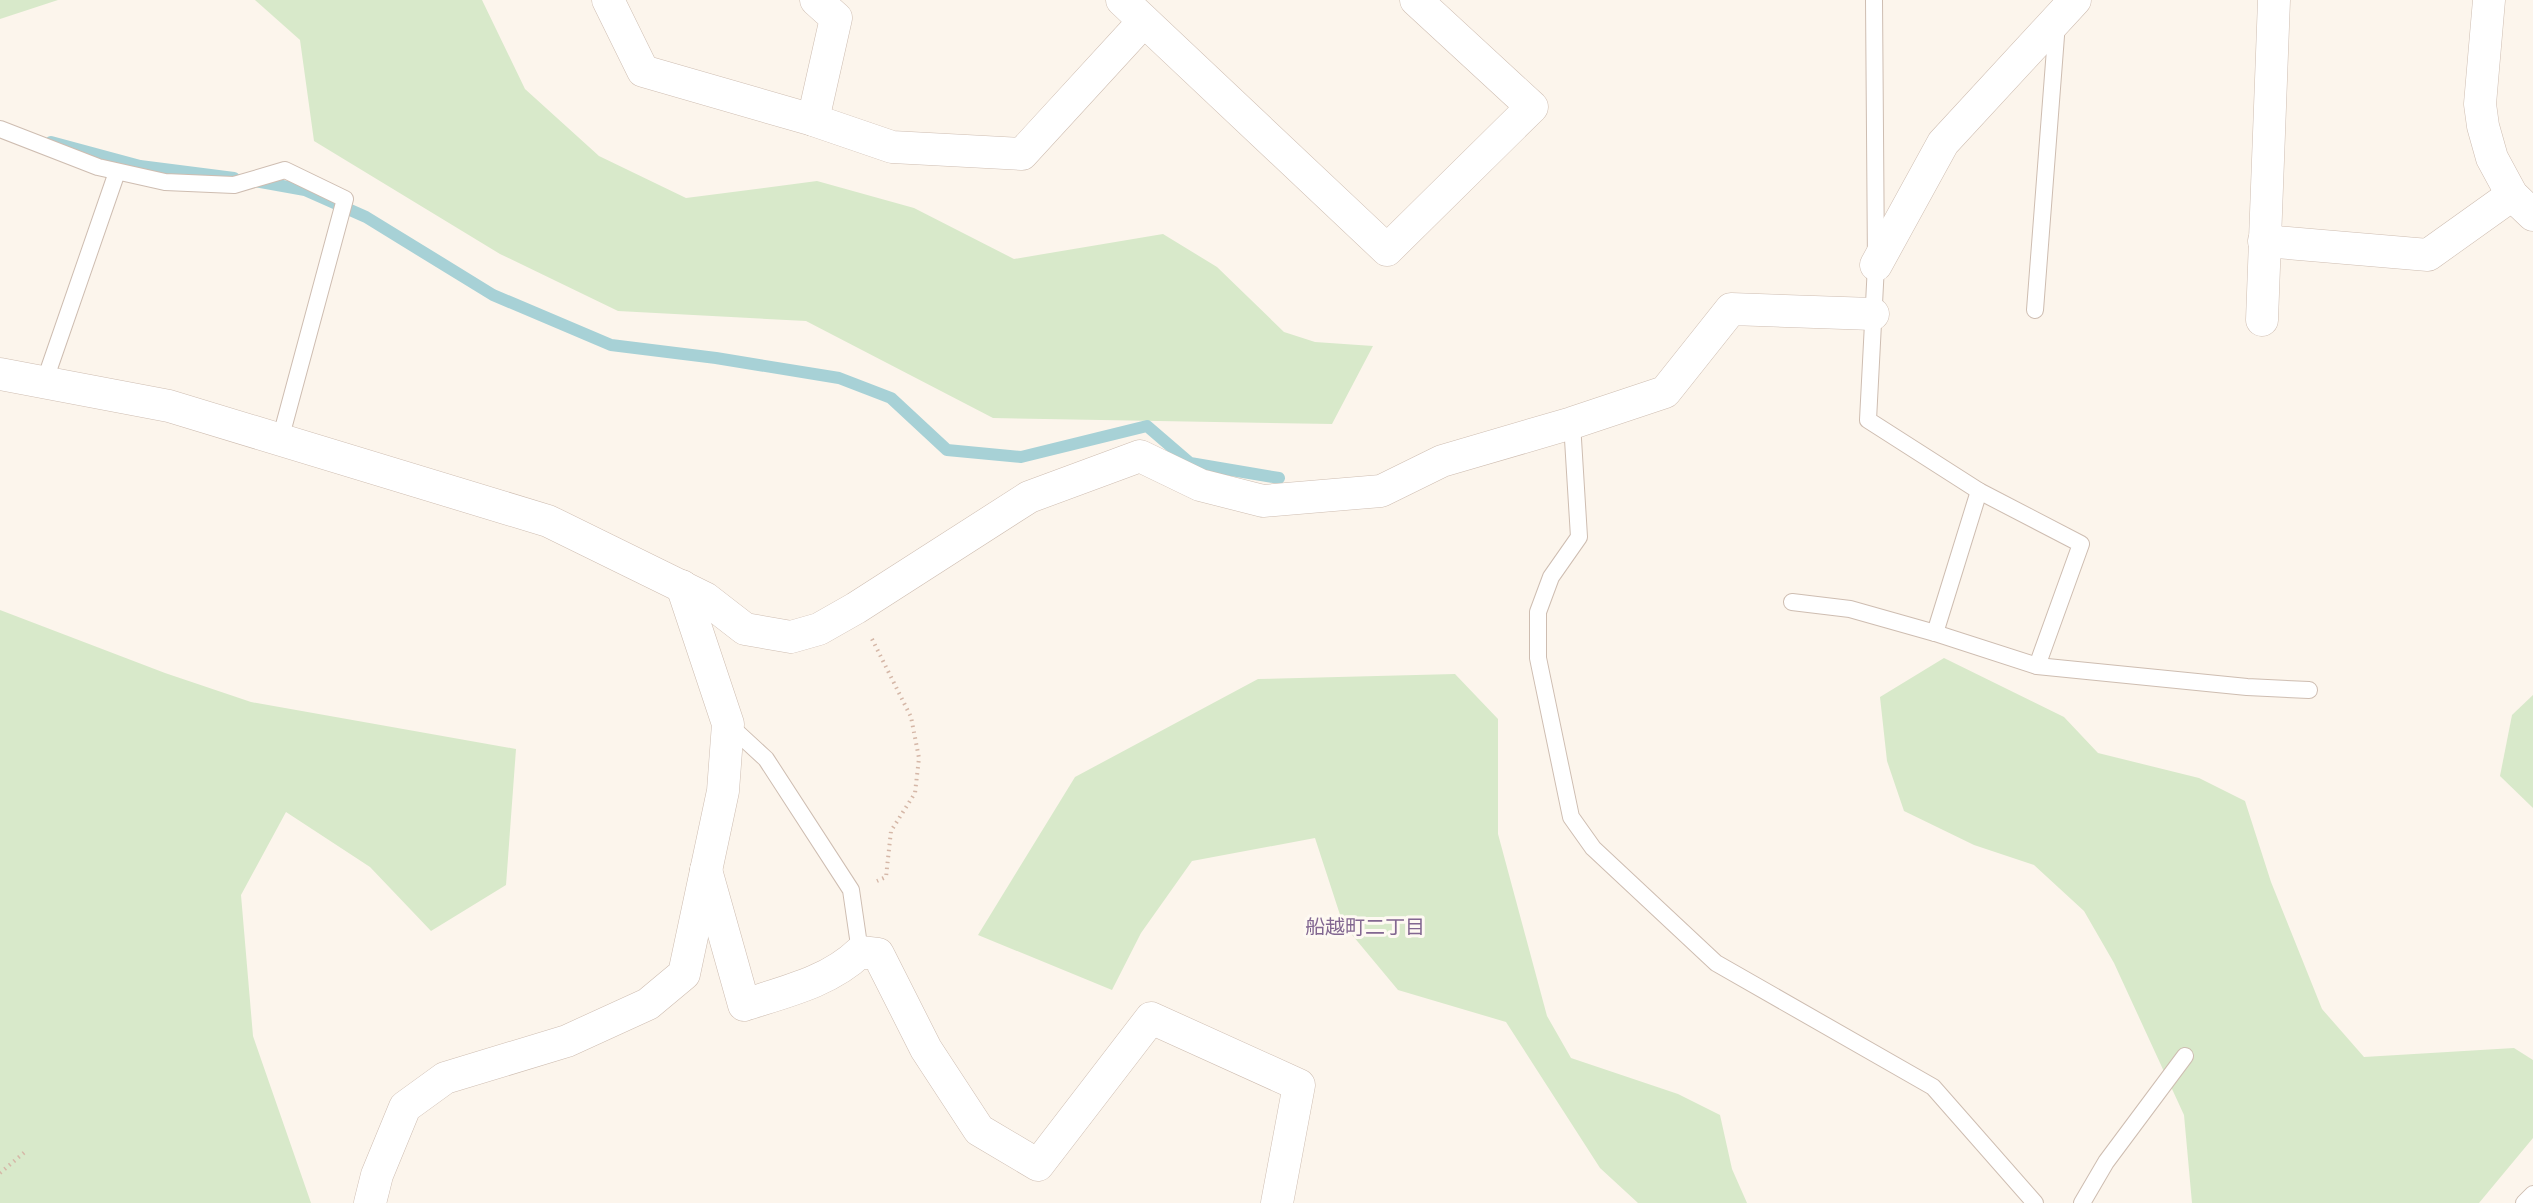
<svg xmlns="http://www.w3.org/2000/svg" width="2533" height="1203" font-family="Figtree,'Noto Sans JP',sans-serif">
<rect width="100%" height="100%" fill="#fcf5ec"/>
<g fill="#d8e9ca">
<polygon points="0,0 58,0 0,19"/>
<polygon points="255,0 482,0 525,89 599,156 686,198 817,181 914,208 1014,259 1163,234 1217,267 1284,332 1315,342 1373,346 1332,424 993,418 806,321 618,311 500,254 314,141 300,40"/>
<polygon points="0,610 165,673 251,702 516,749 506,885 431,931 370,867 286,812 241,895 253,1036 311,1203 0,1203"/>
<polygon points="1944,658 2064,717 2098,753 2199,778 2245,801 2271,882 2322,1009 2364,1057 2514,1048 2533,1060 2533,1138 2479,1203 2192,1203 2184,1115 2114,963 2084,911 2034,865 1974,845 1904,811 1887,761 1880,697"/>
<polygon points="1455,674 1498,719 1498,834 1547,1016 1571,1058 1678,1094 1720,1115 1732,1169 1747,1203 1638,1203 1600,1168 1506,1022 1398,990 1343,924 1315,838 1192,861 1141,933 1112,990 978,935 1075,777 1258,679"/>
<polygon points="2533,695 2533,808 2500,776 2512,715"/>
</g>
<g fill="none" stroke-linecap="round" stroke-linejoin="round">
<g stroke="#a7d1d6" stroke-width="12">
<polyline points="51,142 140,166 234,178"/>
<polyline points="254,181 305,190 366,217 493,295 611,345 716,358 839,378 891,398 947,450 1021,457 1147,426 1190,463 1279,478"/>
</g>
<g stroke="#cebdb1" stroke-width="18">
<g id="service">
<polyline points="0,129 98,167 165,182 234,185 285,170 345,199 280,440"/>
<polyline points="2035,310 2057,23"/>
<polyline points="44,383 117,172"/>
<polyline points="1572,423 1579,537 1551,577 1538,612 1538,658 1571,817 1593,848 1716,963 1933,1087 2035,1203"/>
<polyline points="1792,602 1850,609 1935,633 2037,666 2081,544 1979,491 1868,420 1876,265 1874,0"/>
<polyline points="1935,633 1979,491"/>
<polyline points="2037,666 2247,687 2309,690"/>
<polyline points="728,724 766,759 851,890 860,952"/>
<polyline points="2082,1203 2106,1162 2185,1056"/>
<polyline points="2524,1203 2533,1194"/>
</g>
</g>
<g stroke="#cebdb1" stroke-width="33">
<g id="minor">
<polyline points="608,0 643,71 813,120 892,147 1022,154 1144,21"/>
<polyline points="1122,0 1387,250 1532,107 1416,0"/>
<polyline points="2489,0 2480,104 2483,126 2492,158 2512,195 2533,215"/>
<polyline points="813,120 836,18 816,0"/>
<polyline points="2264,241 2428,255 2512,195"/>
<polyline points="1876,265 1943,143 2075,0"/>
<polyline points="2262,320 2274,0"/>
<polyline points="0,374 169,406 548,521 705,598 745,629 791,637 819,629 856,608 1029,497 1140,456 1200,485 1263,501 1381,491 1442,461 1572,423 1665,392 1731,309 1873,314"/>
<path d="M706 870 744 1005C784 992 829 982 860 952L878 954 926 1049 979 1130 1038 1165 1151 1018 1299 1085 1277 1203"/>
<polyline points="370,1203 377,1175 405,1107 445,1078 567,1041 648,1004 684,974 723,791 728,724 682,586"/>
</g>
</g>
<g stroke="#d5b7a7" stroke-width="4" stroke-dasharray="1.5 4.5" stroke-linecap="butt">
<polyline points="872,639 911,717 919,758 915,793 891,831 886,877 877,881"/>
<polyline points="0,1173 26,1151"/>
</g>
<use href="#service" stroke="#fff" stroke-width="16"/>
<use href="#minor" stroke="#fff" stroke-width="32"/>
</g>
<g text-anchor="middle" dominant-baseline="central" stroke-width="6" stroke-linejoin="round" paint-order="stroke">
<g font-size="20" fill="#826791" stroke="#fef9f2">
<text x="1365" y="927">船越町二丁目</text>
</g>
</g>
</svg>
